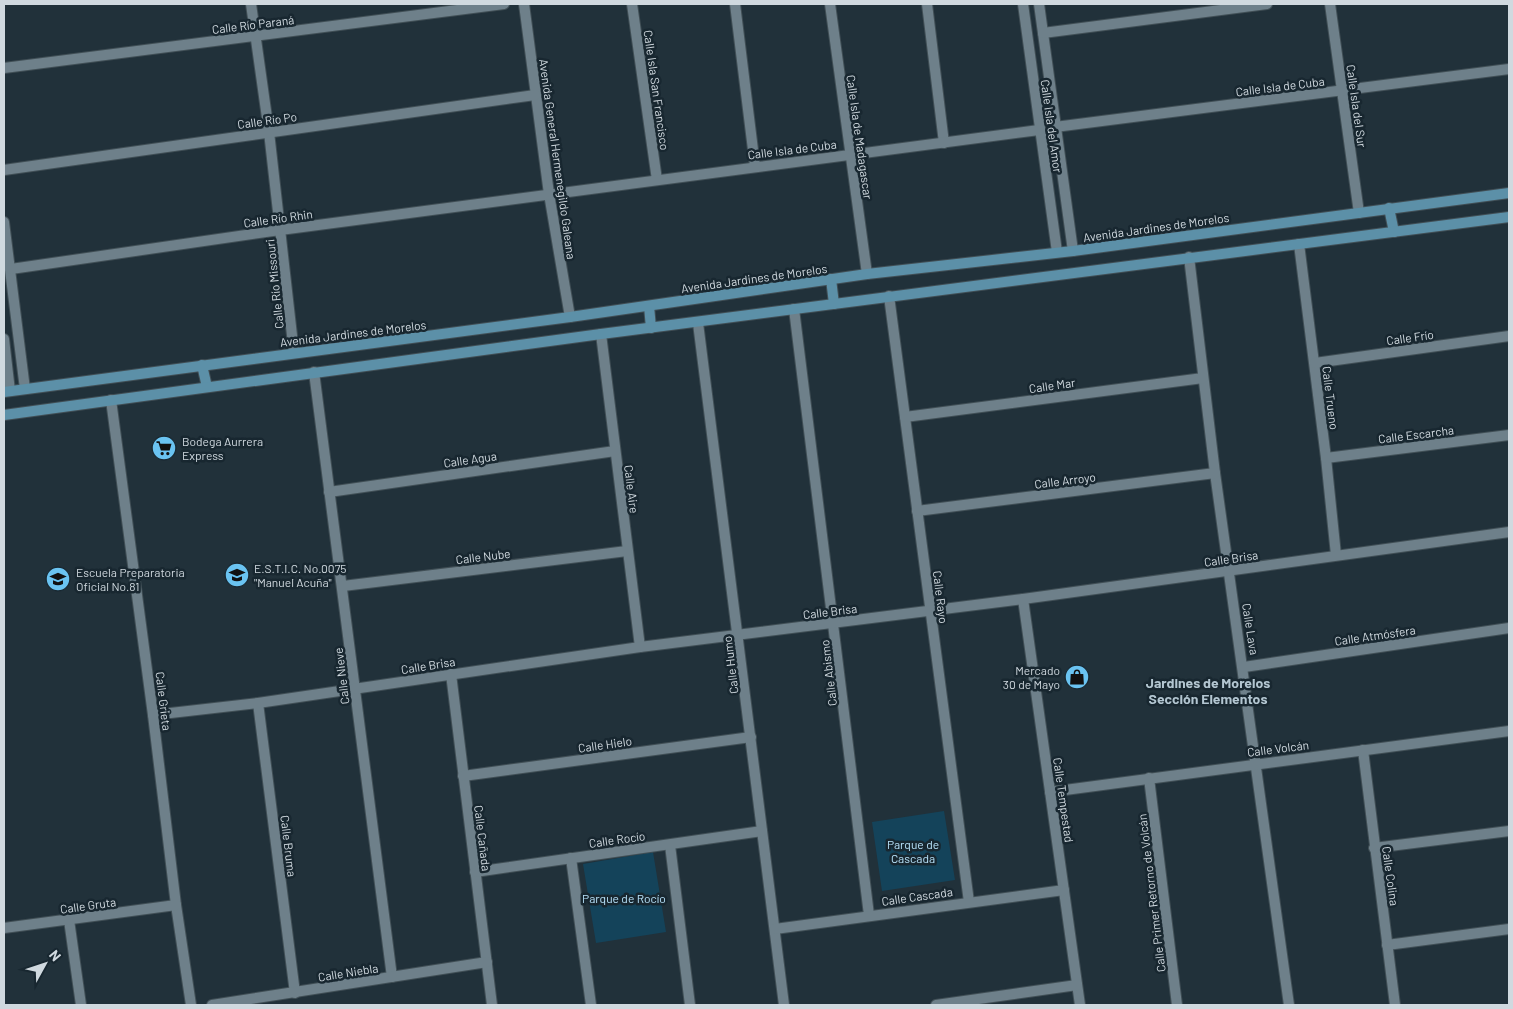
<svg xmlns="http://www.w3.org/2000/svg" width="1513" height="1009" font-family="Barlow,sans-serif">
<rect width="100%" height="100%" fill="#21313a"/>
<g fill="#14435a">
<polygon points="944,811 955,880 882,891 872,822"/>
<polygon points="653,852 666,932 596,943 583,864"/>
</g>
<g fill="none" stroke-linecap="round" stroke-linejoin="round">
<g stroke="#414f56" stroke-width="12">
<g id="street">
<polyline points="251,4 269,132 294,353"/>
<polyline points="524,4 549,194 570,317"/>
<polyline points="632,4 657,180"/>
<polyline points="735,4 755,166"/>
<polyline points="830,4 867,274"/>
<polyline points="927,4 944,143"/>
<polyline points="1023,4 1057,252"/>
<polyline points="1039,4 1073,251"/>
<polyline points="1330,4 1359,213"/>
<polyline points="1043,33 1267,4"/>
<polyline points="4,68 504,4"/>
<polyline points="1055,127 1509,69"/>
<polyline points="4,170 535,95"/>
<polyline points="4,222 25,389"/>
<polyline points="1299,244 1326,458 1336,555"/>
<polyline points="1189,257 1215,473 1289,1005"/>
<polyline points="11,269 280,230 1039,130"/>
<polyline points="889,296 969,902"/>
<polyline points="794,309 869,915"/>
<polyline points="698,323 784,1005"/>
<polyline points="601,334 640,647"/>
<polyline points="4,339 10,391"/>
<polyline points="1315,363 1509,336"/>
<polyline points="314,372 392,977"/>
<polyline points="111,400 153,715 176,905 191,1005"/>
<polyline points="905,417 1203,378"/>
<polyline points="1326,458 1509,435"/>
<polyline points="329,492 615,451"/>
<polyline points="917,511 1215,473"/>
<polyline points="343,586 627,551"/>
<polyline points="1023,599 1080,1005"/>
<polyline points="1244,667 1509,628"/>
<polyline points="451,674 492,1005"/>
<polyline points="258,703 295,993"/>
<polyline points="153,715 258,703 640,647 1023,599 1509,532"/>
<polyline points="1363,750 1395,1005"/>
<polyline points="463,776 751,737"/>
<polyline points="1149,778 1177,1005"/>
<polyline points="1050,792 1509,731"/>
<polyline points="670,845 690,1005"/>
<polyline points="1374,848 1509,831"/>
<polyline points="571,858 591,1005"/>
<polyline points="475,872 762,831"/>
<polyline points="69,920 81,1005"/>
<polyline points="4,928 176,905"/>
<polyline points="775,929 1064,890"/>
<polyline points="1387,945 1509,929"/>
<polyline points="212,1005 487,962"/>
<polyline points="936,1005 1077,985"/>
</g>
</g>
<g stroke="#414f56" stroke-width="12">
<g id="secondary">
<polyline points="1389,208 1394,232"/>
<polyline points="831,279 834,304"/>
<polyline points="649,306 651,328"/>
<polyline points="202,365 207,387"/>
<polyline points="4,392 570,317 867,274 1073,251 1509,193"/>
<polyline points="4,415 601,334 1509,217"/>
</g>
</g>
<use href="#street" stroke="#6e808a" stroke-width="10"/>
<use href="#secondary" stroke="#5c90a8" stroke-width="10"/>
</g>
<defs>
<g id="supermarket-disc" transform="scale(1.25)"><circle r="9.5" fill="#6ac3f1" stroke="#182730"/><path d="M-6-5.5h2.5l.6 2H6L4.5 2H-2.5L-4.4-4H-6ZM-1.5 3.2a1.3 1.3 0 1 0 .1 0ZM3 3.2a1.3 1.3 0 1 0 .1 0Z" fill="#111"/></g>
<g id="school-disc" transform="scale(1.25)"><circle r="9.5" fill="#6ac3f1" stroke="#182730"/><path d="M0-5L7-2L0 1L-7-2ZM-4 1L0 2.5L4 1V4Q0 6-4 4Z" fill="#111"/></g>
<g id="shop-disc" transform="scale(1.25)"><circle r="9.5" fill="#6ac3f1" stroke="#182730"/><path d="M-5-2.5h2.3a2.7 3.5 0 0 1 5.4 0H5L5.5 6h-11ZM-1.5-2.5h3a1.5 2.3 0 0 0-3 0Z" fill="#111"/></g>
</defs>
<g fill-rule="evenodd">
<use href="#supermarket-disc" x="164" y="448"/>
<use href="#school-disc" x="237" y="575"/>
<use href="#school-disc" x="58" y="579"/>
<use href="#shop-disc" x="1077" y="677"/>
</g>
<g text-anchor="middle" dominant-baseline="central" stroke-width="5" stroke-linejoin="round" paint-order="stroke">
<g font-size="12" fill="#d0d9df" stroke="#182730">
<text transform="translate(253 24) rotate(-7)">Calle Río Paraná</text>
<text transform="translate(1280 86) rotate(-7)">Calle Isla de Cuba</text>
<text transform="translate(657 90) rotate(82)">Calle Isla San Francisco</text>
<text transform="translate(1357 106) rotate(82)">Calle Isla del Sur</text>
<text transform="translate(267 120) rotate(-8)">Calle Río Po</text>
<text transform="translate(1052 126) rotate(82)">Calle Isla del Amor</text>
<text transform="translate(860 137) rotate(82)">Calle Isla de Madagascar</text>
<text transform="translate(792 149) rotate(-7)">Calle Isla de Cuba</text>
<text transform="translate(558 159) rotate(82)">Avenida General Hermenegildo Galeana</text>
<text transform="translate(278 218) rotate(-8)">Calle Río Rhin</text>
<text transform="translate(1156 227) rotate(-8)">Avenida Jardines de Morelos</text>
<text transform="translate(754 278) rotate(-8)">Avenida Jardines de Morelos</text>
<text transform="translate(274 284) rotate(-96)">Calle Río Missouri</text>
<text transform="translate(353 333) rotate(-7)">Avenida Jardines de Morelos</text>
<text transform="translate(1410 337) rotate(-8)">Calle Frío</text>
<text transform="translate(1052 385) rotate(-8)">Calle Mar</text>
<text transform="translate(1331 398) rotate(83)">Calle Trueno</text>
<text transform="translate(1416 434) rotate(-7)">Calle Escarcha</text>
<text transform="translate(470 459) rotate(-8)">Calle Agua</text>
<text transform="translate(1065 480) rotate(-7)">Calle Arroyo</text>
<text transform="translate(632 489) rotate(83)">Calle Aire</text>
<text transform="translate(483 556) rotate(-7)">Calle Nube</text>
<text transform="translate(1231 558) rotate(-8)">Calle Brisa</text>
<text transform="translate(941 597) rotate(83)">Calle Rayo</text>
<text transform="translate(830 611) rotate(-7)">Calle Brisa</text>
<text transform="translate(1251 629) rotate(81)">Calle Lava</text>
<text transform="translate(1375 635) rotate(-8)">Calle Atmósfera</text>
<text transform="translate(428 665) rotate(-9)">Calle Brisa</text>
<text transform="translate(730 665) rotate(-97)">Calle Humo</text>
<text transform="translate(828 673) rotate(-97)">Calle Abismo</text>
<text transform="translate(341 676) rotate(-97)">Calle Nieve</text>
<text transform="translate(164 701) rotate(83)">Calle Grieta</text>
<text transform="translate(605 744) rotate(-8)">Calle Hielo</text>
<text transform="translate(1278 748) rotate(-7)">Calle Volcán</text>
<text transform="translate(1064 800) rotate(82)">Calle Tempestad</text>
<text transform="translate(483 838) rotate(83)">Calle Cañada</text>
<text transform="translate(617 839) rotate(-8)">Calle Rocío</text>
<text transform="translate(289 846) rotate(83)">Calle Bruma</text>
<text transform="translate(1391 876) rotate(82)">Calle Colina</text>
<text transform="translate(1151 893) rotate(-97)">Calle Primer Retorno de Volcán</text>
<text transform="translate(917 896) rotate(-8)">Calle Cascada</text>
<text transform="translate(88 905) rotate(-8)">Calle Gruta</text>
<text transform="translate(348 972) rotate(-9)">Calle Niebla</text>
</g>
<g font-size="12" fill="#d0d9df" stroke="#182730" text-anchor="start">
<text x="182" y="441">Bodega Aurrera<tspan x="182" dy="14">Express</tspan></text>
<text x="254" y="568">E.S.T.I.C. No.0075<tspan x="254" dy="14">"Manuel Acuña"</tspan></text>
<text x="76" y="572">Escuela Preparatoria<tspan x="76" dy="14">Oficial No.81</tspan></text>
<text x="1060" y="670" text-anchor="end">Mercado<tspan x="1060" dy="14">30 de Mayo</tspan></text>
</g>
<g font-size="12" fill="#b8e3fb" stroke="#182730">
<text x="913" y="844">Parque de<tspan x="913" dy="14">Cascada</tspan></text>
<text x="624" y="898">Parque de Rocío</text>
</g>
<g font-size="14" font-weight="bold" fill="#b3c6d1" stroke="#182730">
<text x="1208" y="682">Jardines de Morelos<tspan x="1208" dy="16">Sección Elementos</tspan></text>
</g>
</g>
<rect width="1513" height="1009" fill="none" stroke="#d0d9df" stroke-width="10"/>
<g transform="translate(45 964) rotate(50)" stroke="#182730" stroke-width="4" paint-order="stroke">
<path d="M0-4L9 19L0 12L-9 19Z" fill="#d0d9df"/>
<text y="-8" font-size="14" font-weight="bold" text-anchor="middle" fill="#d0d9df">N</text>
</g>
</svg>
